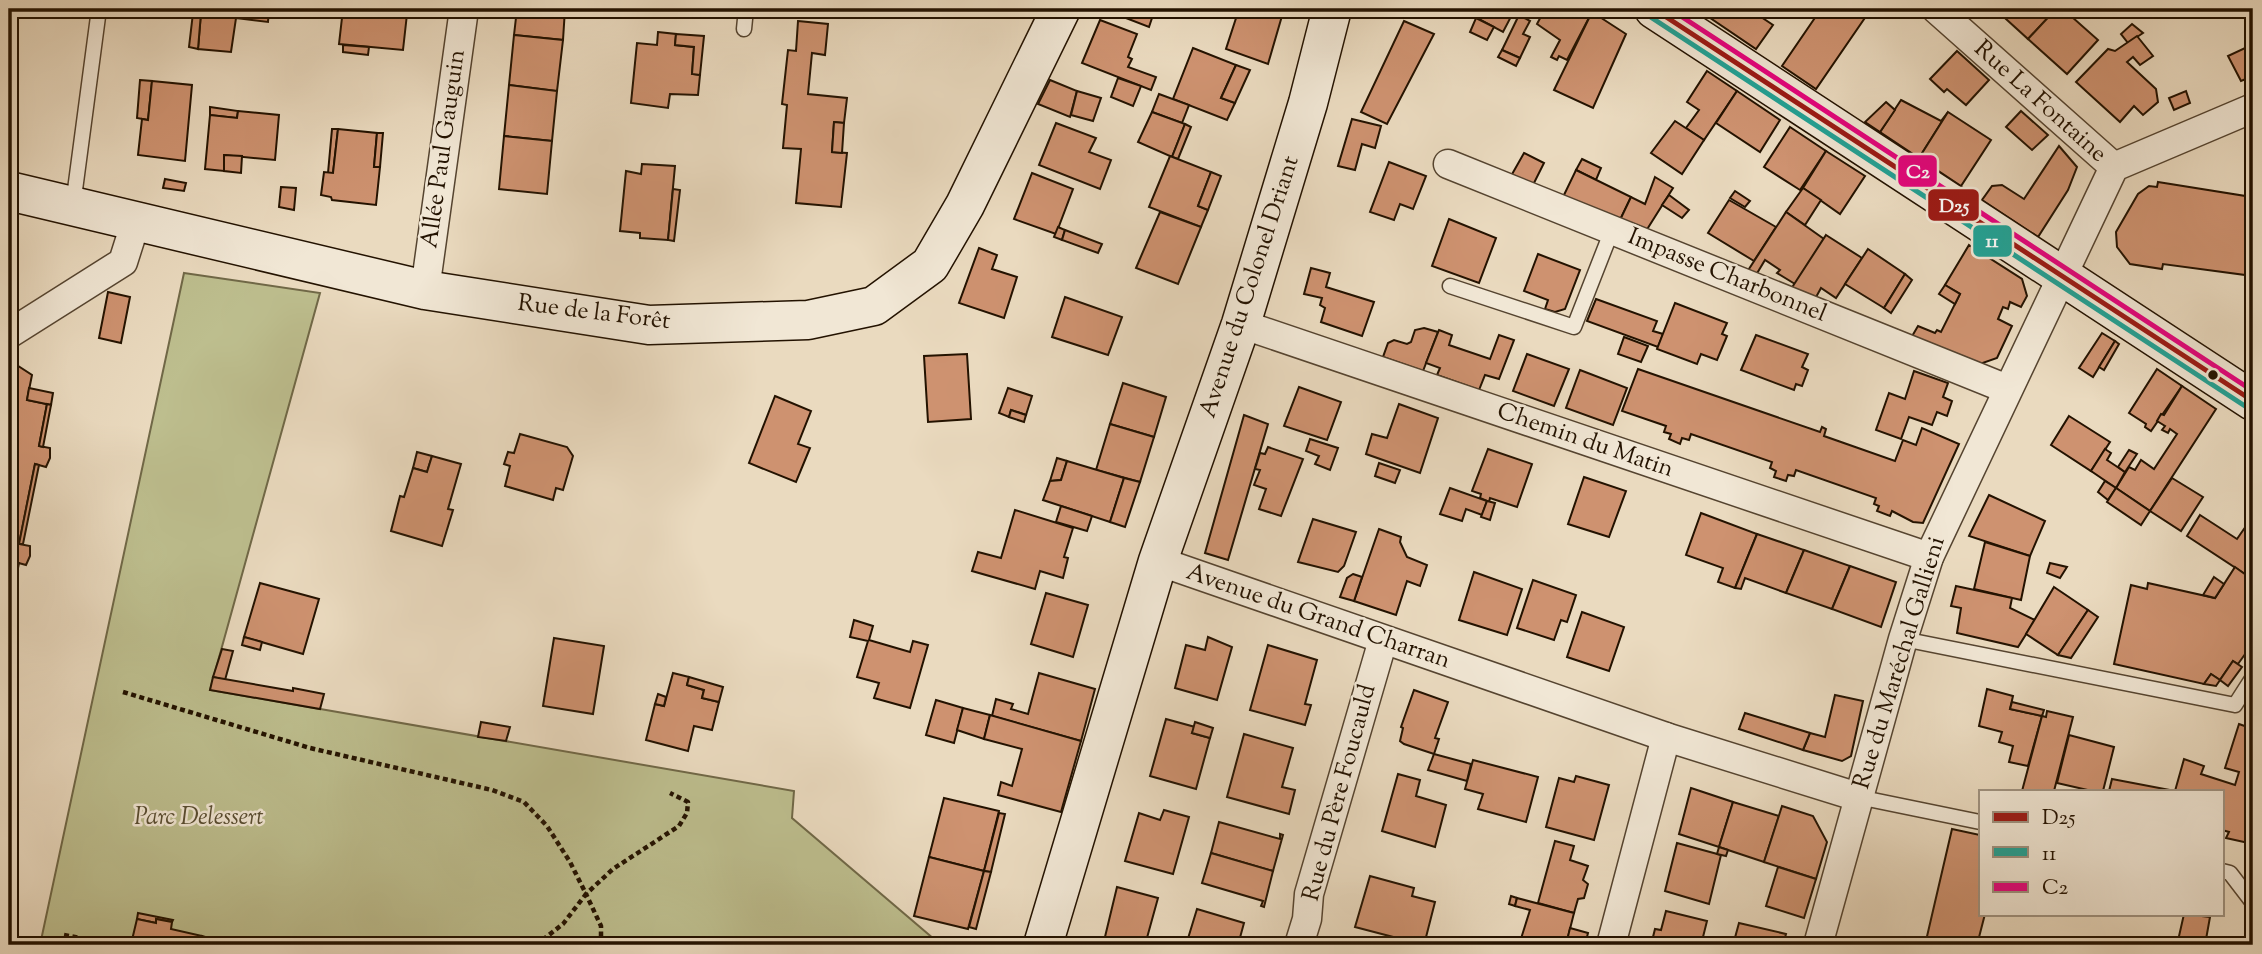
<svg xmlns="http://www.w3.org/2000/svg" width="2262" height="954" font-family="'Sorts Mill Goudy',serif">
<rect width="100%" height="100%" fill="#eadabf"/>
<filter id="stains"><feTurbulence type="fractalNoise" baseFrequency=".00286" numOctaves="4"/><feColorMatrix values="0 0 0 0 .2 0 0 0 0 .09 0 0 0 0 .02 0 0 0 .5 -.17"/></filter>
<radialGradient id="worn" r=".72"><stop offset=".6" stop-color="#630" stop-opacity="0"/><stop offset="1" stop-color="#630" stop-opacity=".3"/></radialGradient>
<polygon fill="#bdbe8e" stroke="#706847" stroke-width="2" points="184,273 320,293 210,690 794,791 792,818 941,945 40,945"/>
<g fill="#ce9270" stroke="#231200" stroke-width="2">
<polygon points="163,9 269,9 268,22 236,18 231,52 198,49 201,13"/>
<polygon points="343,9 407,14 403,50 339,44"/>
<polygon points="365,9 408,9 407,14"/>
<polygon points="517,9 565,9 563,40 514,35"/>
<polygon points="1094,9 1155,9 1149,27 1113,13 1111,16"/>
<polygon points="1239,9 1284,9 1268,64 1226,49"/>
<polygon points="1460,9 1515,9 1503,32"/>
<polygon points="1545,9 1586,9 1592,12 1567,60 1559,56 1557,60 1551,57 1560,40 1537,24"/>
<polygon points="1697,9 1749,9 1773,25 1756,49"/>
<polygon points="1821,9 1871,9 1816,89 1782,66"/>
<polygon points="1995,9 2056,9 2028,39"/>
<polygon points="2056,9 2063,9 2098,40 2067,74 2028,39"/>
<polygon points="1592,12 1626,34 1593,108 1554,90"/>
<polygon points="193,13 201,13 198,49 189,47"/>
<polygon points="1519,15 1530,21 1523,34 1530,37 1520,58 1502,50"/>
<polygon points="1476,18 1494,27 1487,40 1470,32"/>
<polygon points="1100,20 1137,34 1128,57 1132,59 1128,67 1156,77 1151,90 1082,63"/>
<polygon points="798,21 828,24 825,55 812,53 808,94 847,98 844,123 834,122 832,152 847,153 841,207 796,203 801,149 783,148 787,105 782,104 788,50 796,51"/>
<polygon points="1404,21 1434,34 1387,124 1361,112"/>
<polygon points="2132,24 2143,33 2128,43 2121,34"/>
<polygon points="658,32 676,34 675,45 694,47 692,74 700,75 698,95 670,94 668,108 631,103 637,43 657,45"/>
<polygon points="676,34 704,36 700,75 692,74 694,47 675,45"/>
<polygon points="514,35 563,40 557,91 509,85"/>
<polygon points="2137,36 2153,56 2140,65 2133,57 2127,62 2156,89 2158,102 2143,115 2134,106 2120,122 2076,82 2108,49 2115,51"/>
<polygon points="343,45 369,47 368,55 343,52"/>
<polygon points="1193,48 1236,65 1221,98 1235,103 1227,120 1173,99"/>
<polygon points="2245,48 2253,62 2253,76 2241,81 2228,56"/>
<polygon points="1502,50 1520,58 1516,66 1498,57"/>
<polygon points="1957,51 1989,80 1966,105 1947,89 1944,92 1930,79"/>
<polygon points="1236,65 1250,70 1235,103 1221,98"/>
<polygon points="1707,71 1737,91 1704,140 1686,128 1699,110 1687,102"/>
<polygon points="1118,78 1141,86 1133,106 1111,97"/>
<polygon points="140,80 152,81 148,120 137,118"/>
<polygon points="1050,80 1077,91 1070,117 1038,104"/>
<polygon points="152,81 192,85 185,161 138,155 142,119 148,120"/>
<polygon points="509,85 557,91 552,141 504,136"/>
<polygon points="1077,91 1101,98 1093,121 1071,115"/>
<polygon points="1737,91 1780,120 1760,152 1716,123"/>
<polygon points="2186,91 2190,103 2174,110 2169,98"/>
<polygon points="1159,94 1189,105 1182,123 1152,112"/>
<polygon points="1901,100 1941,121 1948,112 1919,158 1880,132"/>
<polygon points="1886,102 1895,110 1880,132 1865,122"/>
<polygon points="210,107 238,111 237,118 210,115"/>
<polygon points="238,111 279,115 275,160 224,155 224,171 205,169 210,115 237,118"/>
<polygon points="2021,111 2048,135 2032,150 2006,127"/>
<polygon points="1152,112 1185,124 1172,157 1138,142"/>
<polygon points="1948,112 1991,140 1961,186 1919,158"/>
<polygon points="1352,119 1381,126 1375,148 1362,144 1355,170 1338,166"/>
<polygon points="1675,121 1704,140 1682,174 1651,153"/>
<polygon points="834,122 844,123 842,153 832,152"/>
<polygon points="1056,123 1096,138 1089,152 1111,160 1100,189 1039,165"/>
<polygon points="1185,124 1191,127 1178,159 1172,157"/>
<polygon points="1790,127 1826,151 1800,190 1764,167"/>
<polygon points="332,129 338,129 333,173 328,173"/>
<polygon points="338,129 377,133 374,167 380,167 376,205 332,200 331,197 321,195 324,172 333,173"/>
<polygon points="377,133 383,133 380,167 374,167"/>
<polygon points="504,136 552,141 547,194 499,189"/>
<polygon points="2059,146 2077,167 2068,190 2038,237 1982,200 1992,186 2002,185 2024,199"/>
<polygon points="1826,151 1865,176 1840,214 1803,188"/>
<polygon points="1524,153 1544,163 1533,185 1511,176"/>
<polygon points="224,155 242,156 241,173 224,171"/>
<polygon points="1170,156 1211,172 1198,206 1208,210 1201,227 1149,207"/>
<polygon points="1582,159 1601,168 1596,180 1576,170"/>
<polygon points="1389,162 1426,176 1413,209 1400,204 1394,220 1370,212"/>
<polygon points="642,164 675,166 668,240 640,238 640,233 620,231 626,171 641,174"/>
<polygon points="1576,170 1631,197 1620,220 1563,197"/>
<polygon points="1211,172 1221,176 1208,210 1198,206"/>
<polygon points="1032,173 1073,189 1056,234 1014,219"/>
<polygon points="1655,177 1673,188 1646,231 1620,220 1631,197 1645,204"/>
<polygon points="165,179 186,183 184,191 163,188"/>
<polygon points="2158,182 2252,197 2253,189 2253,276 2163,264 2162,269 2130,264 2117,247 2116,232 2138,194 2149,186 2157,187"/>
<polygon points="281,187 296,188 294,210 279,207"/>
<polygon points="1803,188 1821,200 1805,225 1786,212"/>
<polygon points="673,189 680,190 674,241 668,240"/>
<polygon points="1735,191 1750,201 1745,207 1730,198"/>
<polygon points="1669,195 1689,210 1682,218 1662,205"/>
<polygon points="1729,200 1776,227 1754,261 1708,233"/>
<polygon points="1160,212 1201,227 1178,284 1136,268"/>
<polygon points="1786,212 1824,239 1795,284 1777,273 1780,270 1765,260 1756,275 1747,272"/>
<polygon points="1449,219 1496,238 1479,283 1432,266"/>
<polygon points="1058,227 1065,230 1062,240 1054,237"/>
<polygon points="1065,230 1102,244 1098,253 1062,240"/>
<polygon points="1826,235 1862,258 1836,298 1821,288 1815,299 1791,289"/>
<polygon points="1969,245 2022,279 2027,296 2021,307 2010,302 2008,309 2003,307 1998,319 2012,326 1997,358 1977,365 1911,338 1918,326 1935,333 1937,330 1941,332 1960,294 1945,285"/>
<polygon points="979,248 997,255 992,269 1017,277 1004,318 959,303"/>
<polygon points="1868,249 1905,274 1884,308 1845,284"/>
<polygon points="1538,254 1580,270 1565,309 1555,312 1545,309 1548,300 1524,291"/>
<polygon points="1311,268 1330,273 1326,287 1374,302 1362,336 1321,322 1325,308 1320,305 1322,298 1304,294"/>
<polygon points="1905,274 1912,280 1891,313 1884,308"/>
<polygon points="1945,285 1960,294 1955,304 1939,294"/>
<polygon points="108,292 130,297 121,343 99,338"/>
<polygon points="1065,297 1122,317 1108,355 1052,337"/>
<polygon points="1596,299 1657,321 1653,331 1663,334 1658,347 1587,321"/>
<polygon points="1675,303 1727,323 1722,334 1727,336 1717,360 1701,354 1697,364 1657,349"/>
<polygon points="1424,328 1438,332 1423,371 1383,357 1388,343 1394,340 1407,344 1411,342 1415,330"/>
<polygon points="1439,330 1452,335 1449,345 1490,359 1499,335 1514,340 1499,379 1485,375 1479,390 1437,375 1440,368 1426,363"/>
<polygon points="2102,333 2115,341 2093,377 2079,368"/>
<polygon points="1756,335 1808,354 1802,367 1808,370 1802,386 1796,384 1794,390 1741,370"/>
<polygon points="1624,337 1648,346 1641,362 1618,354"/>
<polygon points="2115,341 2119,344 2104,370 2099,367"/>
<polygon points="967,354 971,419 928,422 924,356"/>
<polygon points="1527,354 1569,369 1554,406 1513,391"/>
<polygon points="9,360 32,375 27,400 47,404 39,446 50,448 50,458 46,467 35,464 19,544 30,546 30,556 26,565 15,562 9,593"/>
<polygon points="1638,369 1820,432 1822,427 1826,429 1824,436 1895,461 1903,440 1916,445 1922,428 1959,444 1923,523 1913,522 1892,511 1890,516 1877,511 1879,506 1874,504 1876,498 1796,470 1794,476 1788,475 1786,481 1774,477 1776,471 1770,468 1772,462 1691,434 1689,440 1682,438 1680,444 1669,439 1671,434 1664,432 1666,426 1622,411"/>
<polygon points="2157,369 2182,386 2151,431 2145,427 2146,424 2129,413"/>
<polygon points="1580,370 1627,388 1613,425 1566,408"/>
<polygon points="1914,371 1948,383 1943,397 1952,401 1947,416 1937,412 1932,425 1909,417 1901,439 1876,430 1889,393 1905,399"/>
<polygon points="1123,383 1166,397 1154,437 1110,424"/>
<polygon points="2182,386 2216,409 2150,511 2116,488 2129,467 2135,470 2141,460 2154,469 2177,434 2170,429 2168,433 2162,430 2165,426 2157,421 2161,414 2164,415"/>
<polygon points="1299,387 1341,402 1327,440 1284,426"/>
<polygon points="29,388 53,393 51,405 27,400"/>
<polygon points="1008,388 1032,396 1026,415 1011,410 1009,417 999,413"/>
<polygon points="775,396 811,411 798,444 810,448 796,482 749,463"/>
<polygon points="47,404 51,405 43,447 39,446"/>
<polygon points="1399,404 1438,418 1420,473 1366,454 1372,434 1387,438"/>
<polygon points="1011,410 1026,415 1024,422 1009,417"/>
<polygon points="1244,415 1268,424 1228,560 1205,553"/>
<polygon points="2069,416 2110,442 2091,471 2051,445"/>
<polygon points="1110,424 1154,437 1140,482 1096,470"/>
<polygon points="520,434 567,447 573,456 563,490 556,488 553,500 505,486 510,466 504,464 508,452 514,453"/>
<polygon points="1310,439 1338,448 1330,470 1315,464 1319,456 1306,451"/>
<polygon points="1268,447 1303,459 1281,516 1259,509 1266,489 1254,485 1260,470 1255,469 1260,453 1265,454"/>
<polygon points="1488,449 1532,464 1517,507 1490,498 1489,502 1487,501 1480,498 1481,494 1472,491"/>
<polygon points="2105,449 2111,453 2107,460 2125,472 2116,488 2091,471"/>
<polygon points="2129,450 2137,454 2125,472 2118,467"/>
<polygon points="417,452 432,456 427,472 413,468"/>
<polygon points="432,456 461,464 448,509 453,510 442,546 391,531 400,496 404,497 413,468 427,472"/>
<polygon points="1057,458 1067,461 1061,480 1050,481"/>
<polygon points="1067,461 1124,478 1110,522 1043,500 1050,481 1061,480"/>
<polygon points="1379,463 1400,470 1395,483 1375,476"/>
<polygon points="35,464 39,465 23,544 19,544"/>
<polygon points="1584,477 1626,491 1609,537 1568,524"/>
<polygon points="1124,478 1140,482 1125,527 1110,522"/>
<polygon points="2172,478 2203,497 2181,531 2150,511"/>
<polygon points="2105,481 2116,488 2108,500 2098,492"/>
<polygon points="1450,488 1487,501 1482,515 1466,509 1462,521 1440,514"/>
<polygon points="2116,488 2150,511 2141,525 2107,502"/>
<polygon points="1989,495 2045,521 2030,556 1969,536"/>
<polygon points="1487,501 1495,503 1490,520 1481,517"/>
<polygon points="1061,506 1092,516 1087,531 1056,522"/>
<polygon points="1015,510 1073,528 1064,557 1068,558 1063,578 1040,571 1035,589 972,571 978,552 1001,558"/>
<polygon points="1701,513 1757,534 1735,588 1718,582 1723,568 1686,555"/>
<polygon points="2200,515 2237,539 2253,516 2253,561 2245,574 2187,536"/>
<polygon points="1313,519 1356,532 1344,566 1338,572 1298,562"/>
<polygon points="1379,529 1401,537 1400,542 1407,557 1427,565 1420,586 1407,581 1396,615 1354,601"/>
<polygon points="1757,534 1804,550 1786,593 1745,578 1741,589 1735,588"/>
<polygon points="1985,542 2030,556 2021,600 1974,589"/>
<polygon points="1804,550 1850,566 1832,609 1786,593"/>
<polygon points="2253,561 2253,580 2245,574"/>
<polygon points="15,562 19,563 9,614 9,593"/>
<polygon points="2050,563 2067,567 2060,578 2047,573"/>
<polygon points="1850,566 1896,582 1881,627 1832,609"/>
<polygon points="2235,567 2253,580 2253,643 2238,664 2233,661 2220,680 2211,674 2204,684 2114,664 2131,585 2147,589 2148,583 2215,598"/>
<polygon points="1474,572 1522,589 1507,635 1459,620"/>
<polygon points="1353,574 1362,577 1354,601 1340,597 1347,578"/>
<polygon points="2214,577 2224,584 2215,598 2203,595"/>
<polygon points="1533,580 1576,595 1567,622 1561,620 1554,640 1517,628"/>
<polygon points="260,583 319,599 303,654 244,637"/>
<polygon points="1956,586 2012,598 2010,608 2035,620 2018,647 1957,633 1961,608 1951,606"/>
<polygon points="2054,587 2088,610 2058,655 2026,634"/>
<polygon points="1046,593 1088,605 1073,657 1031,644"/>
<polygon points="2088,610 2098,617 2071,658 2058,655"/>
<polygon points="1582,612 1624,627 1609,671 1567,657"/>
<polygon points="854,620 873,626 869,640 910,652 913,641 928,645 910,708 874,698 879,683 857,677 868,641 850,637"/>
<polygon points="244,637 262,642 260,650 242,645"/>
<polygon points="1208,637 1232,647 1217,700 1175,688 1186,645 1205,650"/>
<polygon points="554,638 604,646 593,714 543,706"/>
<polygon points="1268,645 1317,660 1305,704 1311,705 1305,725 1250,710"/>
<polygon points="222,649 233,651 225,680 213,677"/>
<polygon points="2233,661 2242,667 2228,686 2220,680"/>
<polygon points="673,673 689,677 687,685 704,690 702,698 719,702 712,730 694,726 688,751 646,740 655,704 664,706"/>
<polygon points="1039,673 1095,689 1081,741 992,716 996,699 1013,704 1011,709 1028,714"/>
<polygon points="2211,674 2220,680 2216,686 2204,684"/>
<polygon points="213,677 293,691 293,688 324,694 320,709 210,690"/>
<polygon points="689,677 723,687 719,702 702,698 704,690 687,685"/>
<polygon points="1987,689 2013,696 2010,709 2042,716 2028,766 2009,762 2013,746 1999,742 2002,732 1979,726"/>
<polygon points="1414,690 1448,702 1435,738 1439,739 1434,754 1404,744 1400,741 1403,728 1401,727"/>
<polygon points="658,694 666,697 664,706 655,704"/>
<polygon points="1835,695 1863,701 1851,756 1842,761 1803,750 1810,733 1825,737"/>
<polygon points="936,700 963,708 954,743 926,735"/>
<polygon points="2012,702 2044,710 2042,716 2010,709"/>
<polygon points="963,708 990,715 984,739 957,730"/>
<polygon points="2047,711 2073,717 2054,791 2022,791 2042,716 2046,717"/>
<polygon points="1745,713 1810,733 1803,750 1739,729"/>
<polygon points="990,715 1081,741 1061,812 998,795 1001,782 1012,786 1022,749 984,739"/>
<polygon points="1166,719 1195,727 1192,733 1210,738 1196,789 1150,776"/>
<polygon points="481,722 510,727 506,741 478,737"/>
<polygon points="1195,722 1213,728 1210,738 1192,733"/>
<polygon points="2239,724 2253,729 2253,817 2250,829 2253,830 2253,844 2226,838 2229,832 2222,830 2222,791 2175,791 2184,759 2204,766 2201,774 2235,785 2239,772 2225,768"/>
<polygon points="1244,734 1293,748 1282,787 1295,790 1289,814 1227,797"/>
<polygon points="2069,735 2114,747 2103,791 2092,791 2057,783"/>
<polygon points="1434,754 1471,764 1467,781 1428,770"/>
<polygon points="1473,760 1538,777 1526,822 1478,809 1483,794 1465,789"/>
<polygon points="1398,774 1420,780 1416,796 1446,805 1435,847 1382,831"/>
<polygon points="1576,776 1609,785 1594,840 1546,827 1559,778 1574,782"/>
<polygon points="2112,779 2175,791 2109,791"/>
<polygon points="1691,788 1733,802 1719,847 1679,834"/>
<polygon points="944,798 999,811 984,871 929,857"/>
<polygon points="1733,802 1779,816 1764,862 1719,847"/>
<polygon points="1782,806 1813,816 1827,842 1816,879 1764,862"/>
<polygon points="1164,810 1189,817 1173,874 1125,861 1139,813 1160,820"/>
<polygon points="999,813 1005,814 991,872 984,871"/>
<polygon points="1219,822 1280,839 1280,834 1283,835 1273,871 1211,853"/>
<polygon points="1952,829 1980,835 1980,914 1985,914 1977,945 1925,945"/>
<polygon points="1555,841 1574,846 1570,860 1588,866 1583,880 1588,884 1584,898 1578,899 1574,913 1538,903"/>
<polygon points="1677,843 1721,855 1709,904 1665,891"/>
<polygon points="1719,847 1728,850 1726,856 1717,854"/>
<polygon points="1211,853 1273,871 1264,907 1261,906 1263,901 1202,883"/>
<polygon points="929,857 984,871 968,929 914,916"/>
<polygon points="1778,867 1816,879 1804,918 1766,906"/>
<polygon points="984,871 991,872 976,929 969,927"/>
<polygon points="1370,876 1414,888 1412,896 1435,902 1424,945 1355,927"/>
<polygon points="1117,887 1158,898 1145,945 1121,945 1104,941"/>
<polygon points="1511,896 1517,898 1515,906 1509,904"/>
<polygon points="1517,898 1574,913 1566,945 1519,945 1530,910 1515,906"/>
<polygon points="1197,909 1244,923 1238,945 1186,945"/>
<polygon points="1666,911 1707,921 1701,945 1651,945 1655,929 1661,930"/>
<polygon points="138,913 173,920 172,922 156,919 156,923 137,919"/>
<polygon points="2184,914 2210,917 2205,945 2177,945"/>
<polygon points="137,919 156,923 156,919 172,922 171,929 202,936 200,944 209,945 158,945 132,940"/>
<polygon points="1739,923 1786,934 1783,945 1733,945"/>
<polygon points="1570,928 1588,933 1585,945 1566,945"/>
<polygon points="202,936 226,943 225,945 200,944"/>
</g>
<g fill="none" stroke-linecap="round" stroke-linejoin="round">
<g stroke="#554430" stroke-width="17">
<g id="lane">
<polyline points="744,29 746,9"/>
<polyline points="73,205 99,9"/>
<polyline points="1450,286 1574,327 1612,230"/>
<polyline points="1903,639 2235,705 2253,677"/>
<polyline points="1858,797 1980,822"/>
<polyline points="2222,871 2230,873 2253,903"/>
</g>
</g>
<g stroke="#554430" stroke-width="31">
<g id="street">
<polyline points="1936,9 2114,167"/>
<polyline points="1448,164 2007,389"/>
<polyline points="425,290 464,9"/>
<polyline points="1241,324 1929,557"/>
<polyline points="9,334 123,262 136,221"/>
<polyline points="1158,561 1666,737 1858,797"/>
<polyline points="1299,945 1307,919 1309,894 1383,640"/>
<polyline points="1611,945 1666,737"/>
<polyline points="1818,945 1903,639 1929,557 2114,167 2253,108"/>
</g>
</g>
<g stroke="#231200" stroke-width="41">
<g id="secondary">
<polyline points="1654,9 2253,401"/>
<polyline points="9,191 425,290 649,325 808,320 874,306 930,265 965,205 1061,9"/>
<polyline points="1043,945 1158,561 1241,324 1308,103 1332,9"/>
</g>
</g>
<g stroke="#231200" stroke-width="4.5" stroke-dasharray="5 3.5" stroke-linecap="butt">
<polyline points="123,692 310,748 492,790 524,802 547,826 570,862 586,894 563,924 536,945"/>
<polyline points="64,935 118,945"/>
<polyline points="601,945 601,926 586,894 613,869 679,826 687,813 688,802 670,793"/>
</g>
<use href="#lane" stroke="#f1e7d5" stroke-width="14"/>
<use href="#street" stroke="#f1e7d5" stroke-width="28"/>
<use href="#secondary" stroke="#f1e7d5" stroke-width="38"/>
<g stroke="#f1e7d5" stroke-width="10">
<polyline id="bus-1" points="1654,9 2253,401"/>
</g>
<g stroke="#f1e7d5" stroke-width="10">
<polyline id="bus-2" points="1649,16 2248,408"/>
</g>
<g stroke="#f1e7d5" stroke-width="10">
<polyline id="bus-3" points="1670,9 2253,391"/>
</g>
<use href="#bus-1" stroke="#9c1a15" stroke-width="5"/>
<use href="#bus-2" stroke="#22a295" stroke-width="5"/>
<use href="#bus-3" stroke="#e4047d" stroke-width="5"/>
</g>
<circle fill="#231200" stroke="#f1e7d5" stroke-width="2.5" cx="2213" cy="375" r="6"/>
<g text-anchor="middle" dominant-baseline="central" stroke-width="5" stroke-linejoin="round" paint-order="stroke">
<g font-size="24" fill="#231200" stroke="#f1e7d5">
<text transform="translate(2040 102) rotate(42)">Rue La Fontaine</text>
<text transform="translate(444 149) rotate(-82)">Allée Paul Gauguin</text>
<text transform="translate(1727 276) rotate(22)">Impasse Charbonnel</text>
<text transform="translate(1250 287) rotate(-72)">Avenue du Colonel Driant</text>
<text transform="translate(594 313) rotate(7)">Rue de la Forêt</text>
<text transform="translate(1585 441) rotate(19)">Chemin du Matin</text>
<text transform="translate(1318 617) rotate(19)">Avenue du Grand Charran</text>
<text transform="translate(1900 663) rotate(-73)">Rue du Maréchal Gallieni</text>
<text transform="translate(1340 793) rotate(-75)">Rue du Père Foucauld</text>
</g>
<g font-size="24" font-style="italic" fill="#594e32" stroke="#f1e7d5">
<text x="199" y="818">Parc Delessert</text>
</g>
</g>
<g stroke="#f1e7d5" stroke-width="2.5">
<rect x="1897" y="154" width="41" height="34" rx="7" fill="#e4047d"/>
<rect x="1927" y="188" width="53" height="34" rx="7" fill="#9c1a15"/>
<rect x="1972" y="224" width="41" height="34" rx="7" fill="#22a295"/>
</g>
<g font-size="19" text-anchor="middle" font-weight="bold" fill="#fff">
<text x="1918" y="178">C2</text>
<text x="1954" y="212">D25</text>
<text x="1992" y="247">11</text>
</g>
<rect width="2262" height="954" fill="none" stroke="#eadabf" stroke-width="35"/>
<rect x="10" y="10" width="2241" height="933" fill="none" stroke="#231200" stroke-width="3.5"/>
<rect x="18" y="18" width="2227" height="919" fill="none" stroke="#231200" stroke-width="2"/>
<rect x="1979" y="790" width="245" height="126" fill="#f1e7d5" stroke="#9f9280" stroke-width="2"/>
<rect x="1993" y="812" width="35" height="10" fill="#9c1a15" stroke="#9f9280" stroke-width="2"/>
<text x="2042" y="824" font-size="21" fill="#231200">D25</text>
<rect x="1993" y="847" width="35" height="10" fill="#22a295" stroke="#9f9280" stroke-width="2"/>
<text x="2042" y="860" font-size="21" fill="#231200">11</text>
<rect x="1993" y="882" width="35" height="10" fill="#e4047d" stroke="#9f9280" stroke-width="2"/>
<text x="2042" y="894" font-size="21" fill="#231200">C2</text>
<rect width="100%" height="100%" filter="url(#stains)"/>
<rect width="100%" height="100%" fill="url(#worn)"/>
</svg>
